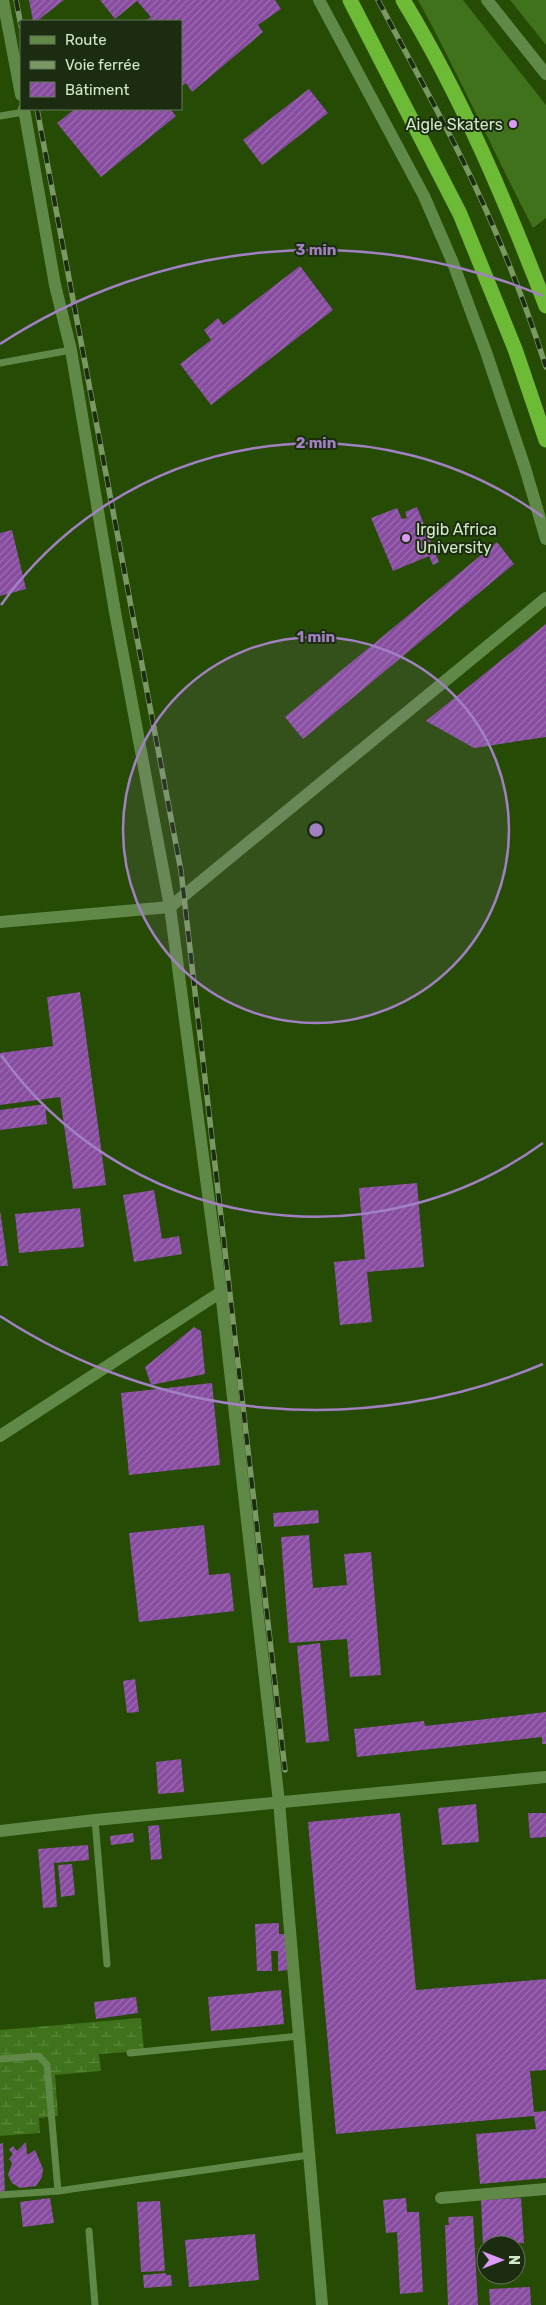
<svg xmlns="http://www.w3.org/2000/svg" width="546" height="2305" font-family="Rubik,sans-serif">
<defs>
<pattern id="wetland-marsh" width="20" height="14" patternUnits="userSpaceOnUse" patternTransform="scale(1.25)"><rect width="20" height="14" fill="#3f721b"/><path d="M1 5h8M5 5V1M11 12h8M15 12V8" fill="none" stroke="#5a863b"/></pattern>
<pattern id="building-hatch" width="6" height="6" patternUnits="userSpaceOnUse" patternTransform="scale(1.25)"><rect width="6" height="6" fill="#874ba0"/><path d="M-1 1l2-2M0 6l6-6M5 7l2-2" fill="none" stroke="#9c6eb0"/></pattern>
</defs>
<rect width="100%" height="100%" fill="#254b04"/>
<polygon fill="url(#wetland-marsh)" points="141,2018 144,2051 99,2054 101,2071 55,2075 58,2116 39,2118 40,2133 0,2136 0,2030"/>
<g fill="#3f721b">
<path d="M418 0H463L546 105V218L533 228C494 153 459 75 418 0Z"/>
<polygon points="510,0 546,0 546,45"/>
</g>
<g fill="url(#building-hatch)">
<polygon points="29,0 64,0 37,21 33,21"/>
<polygon points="100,0 275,0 281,9 258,25 263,32 192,92 186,83 181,87 181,21 145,21 151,17 137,1 115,19"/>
<polygon points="309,89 328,113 262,165 243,140"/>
<polygon points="75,109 170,109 176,116 101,177 57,123"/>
<polygon points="300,266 333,310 211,405 180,364 211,340 204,330 218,318 223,325"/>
<polygon points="417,507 439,562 433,565 429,556 393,571 371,518 397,508 402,519 407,518 405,512"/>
<polygon points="12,530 26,589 0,596 0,533"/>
<polygon points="497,542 514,564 303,739 285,717"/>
<polygon points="546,624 546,737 474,748 426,721"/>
<polygon points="80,992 106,1185 73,1189 60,1097 0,1105 0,1053 53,1046 47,997"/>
<polygon points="45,1104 47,1124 0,1130 0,1110"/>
<polygon points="417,1183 424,1267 367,1272 372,1322 340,1325 334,1262 365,1259 359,1188"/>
<polygon points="154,1190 162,1239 179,1236 182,1254 134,1262 123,1195"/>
<polygon points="80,1208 84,1247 19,1253 15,1214"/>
<polygon points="0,1210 8,1266 0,1266"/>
<polygon points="194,1327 201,1331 205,1374 151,1385 145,1367"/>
<polygon points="212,1383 220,1465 129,1475 121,1393"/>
<polygon points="318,1510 319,1523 274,1527 273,1513"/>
<polygon points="204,1525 209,1575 230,1573 234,1611 139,1622 129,1533"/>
<polygon points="309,1535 313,1588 347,1585 344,1554 371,1552 381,1675 350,1677 347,1639 289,1643 281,1537"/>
<polygon points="320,1643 329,1741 306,1743 297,1646"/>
<polygon points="135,1679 139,1712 127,1713 123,1681"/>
<polygon points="546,1712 546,1744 542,1744 542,1737 357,1757 354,1729 424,1721 425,1726"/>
<polygon points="181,1759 184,1792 158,1794 156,1762"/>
<polygon points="476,1804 479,1842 442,1845 438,1808"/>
<polygon points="400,1813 416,1990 546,1979 546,2070 530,2071 534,2112 546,2111 546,2178 480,2184 476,2134 536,2129 534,2116 336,2134 308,1822"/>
<polygon points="528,1813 546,1813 546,1837 530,1838"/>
<polygon points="159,1825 162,1859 151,1860 148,1826"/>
<polygon points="133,1833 134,1842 111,1845 110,1836"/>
<polygon points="88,1845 89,1860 54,1863 57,1907 43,1908 38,1849"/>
<polygon points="72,1864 75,1895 61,1897 58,1865"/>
<polygon points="279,1923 279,1934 288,1934 289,1970 278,1971 278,1951 271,1951 272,1971 257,1971 255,1924"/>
<polygon points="281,1990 284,2024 211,2031 208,1997"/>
<polygon points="136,1997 138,2013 96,2019 94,2002"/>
<polygon points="26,2142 27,2155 35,2150 43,2169 42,2177 36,2186 20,2188 12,2183 8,2175 12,2163 9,2159 13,2154 9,2150 13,2146 17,2151"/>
<polygon points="3,2143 5,2194 0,2194 0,2144"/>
<polygon points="50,2198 54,2223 23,2227 20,2202"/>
<polygon points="406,2198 407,2212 419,2212 423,2292 400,2294 397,2232 386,2233 383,2200"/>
<polygon points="521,2198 524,2243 483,2246 481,2200"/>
<polygon points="160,2201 165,2271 141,2272 137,2202"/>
<polygon points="473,2216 478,2305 448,2305 445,2225 449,2225 448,2217"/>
<polygon points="255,2234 259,2280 189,2287 185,2240"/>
<polygon points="166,2273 166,2275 171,2275 172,2286 144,2288 143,2275"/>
<polygon points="530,2287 531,2305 490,2305 489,2289"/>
</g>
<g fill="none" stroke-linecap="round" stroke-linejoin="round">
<g stroke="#608948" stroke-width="7">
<polyline points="0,116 24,112"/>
<polyline points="0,363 71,350"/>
<polyline points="95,1820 107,1964"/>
<polyline points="130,2053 300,2036"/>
<polyline points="0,2059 39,2056 47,2065 58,2191"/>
<polyline points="0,2195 58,2191 309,2155"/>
<polyline points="89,2231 95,2305"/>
</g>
<g stroke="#608948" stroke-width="12">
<polyline points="3,0 21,95"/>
<polyline points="319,0 424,196 453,263 486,352 525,468 546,539"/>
<polyline points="487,0 546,74"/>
<polyline points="24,109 55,285 71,350 115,612 170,907 221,1292 279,1802 322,2305"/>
<polyline points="0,922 170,907 546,598"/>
<polyline points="0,1436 221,1292"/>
<polyline points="0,1831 95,1820 546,1777"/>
<polyline points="441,2198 546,2189"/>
</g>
<g stroke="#6dba37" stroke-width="15">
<polyline points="350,0 460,214 515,349 546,440"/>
<path d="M403 0C461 95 506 202 546 306"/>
</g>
<g stroke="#799863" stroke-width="5.5">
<g id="rail">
<polyline points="16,0 21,26"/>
<path d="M378 0C405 52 434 103 460 155 494 223 523 296 546 367"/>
<polyline points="37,109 181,871 285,1770"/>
</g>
</g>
<use href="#rail" stroke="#1b2c11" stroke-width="4" stroke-dasharray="11" stroke-linecap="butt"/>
</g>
<circle cx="316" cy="830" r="193" fill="#a281c3" fill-opacity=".12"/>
<g fill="none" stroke="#a281c3" stroke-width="2.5">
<circle cx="316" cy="830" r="193"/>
<path d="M543 1143A387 387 0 0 1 1 1055M1 605A387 387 0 0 1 543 517"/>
<path d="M543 1364A580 580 0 0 1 0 1316M0 344A580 580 0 0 1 543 296"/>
</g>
<g fill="#da9af6" stroke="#1b2c11" stroke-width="2">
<circle cx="513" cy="124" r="5"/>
<circle cx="406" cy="538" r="5"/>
</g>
<g text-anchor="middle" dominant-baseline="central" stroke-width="4" stroke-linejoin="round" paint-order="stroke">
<g font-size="16" fill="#d2e9c7" stroke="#1b2c11" text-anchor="end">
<text x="503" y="124">Aigle Skaters</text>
<text x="416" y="529" text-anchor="start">Irgib Africa<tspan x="416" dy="18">University</tspan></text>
</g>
</g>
<circle cx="316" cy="830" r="8" fill="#a281c3" stroke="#1b2c11" stroke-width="2.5"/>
<g font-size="15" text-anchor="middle" font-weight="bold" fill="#a281c3" stroke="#1b2c11" stroke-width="4" stroke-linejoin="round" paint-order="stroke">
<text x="316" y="255">3 min</text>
<text x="316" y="448">2 min</text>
<text x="316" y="642">1 min</text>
</g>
<rect x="20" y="20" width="162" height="90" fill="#1b2c11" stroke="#64785a"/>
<rect x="30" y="36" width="25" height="8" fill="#608948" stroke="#64785a"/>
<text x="65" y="45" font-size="15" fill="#d2e9c7">Route</text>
<rect x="30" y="61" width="25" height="8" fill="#799863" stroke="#64785a"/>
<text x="65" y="70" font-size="15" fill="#d2e9c7">Voie ferrée</text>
<rect x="30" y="82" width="25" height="15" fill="url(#building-hatch)" stroke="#64785a"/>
<text x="65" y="95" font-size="15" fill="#d2e9c7">Bâtiment</text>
<g transform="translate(501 2260) rotate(90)"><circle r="24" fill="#1b2c11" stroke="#64785a"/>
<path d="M0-4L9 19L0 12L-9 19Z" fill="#da9af6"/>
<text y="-8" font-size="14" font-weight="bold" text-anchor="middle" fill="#d2e9c7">N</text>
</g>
</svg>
